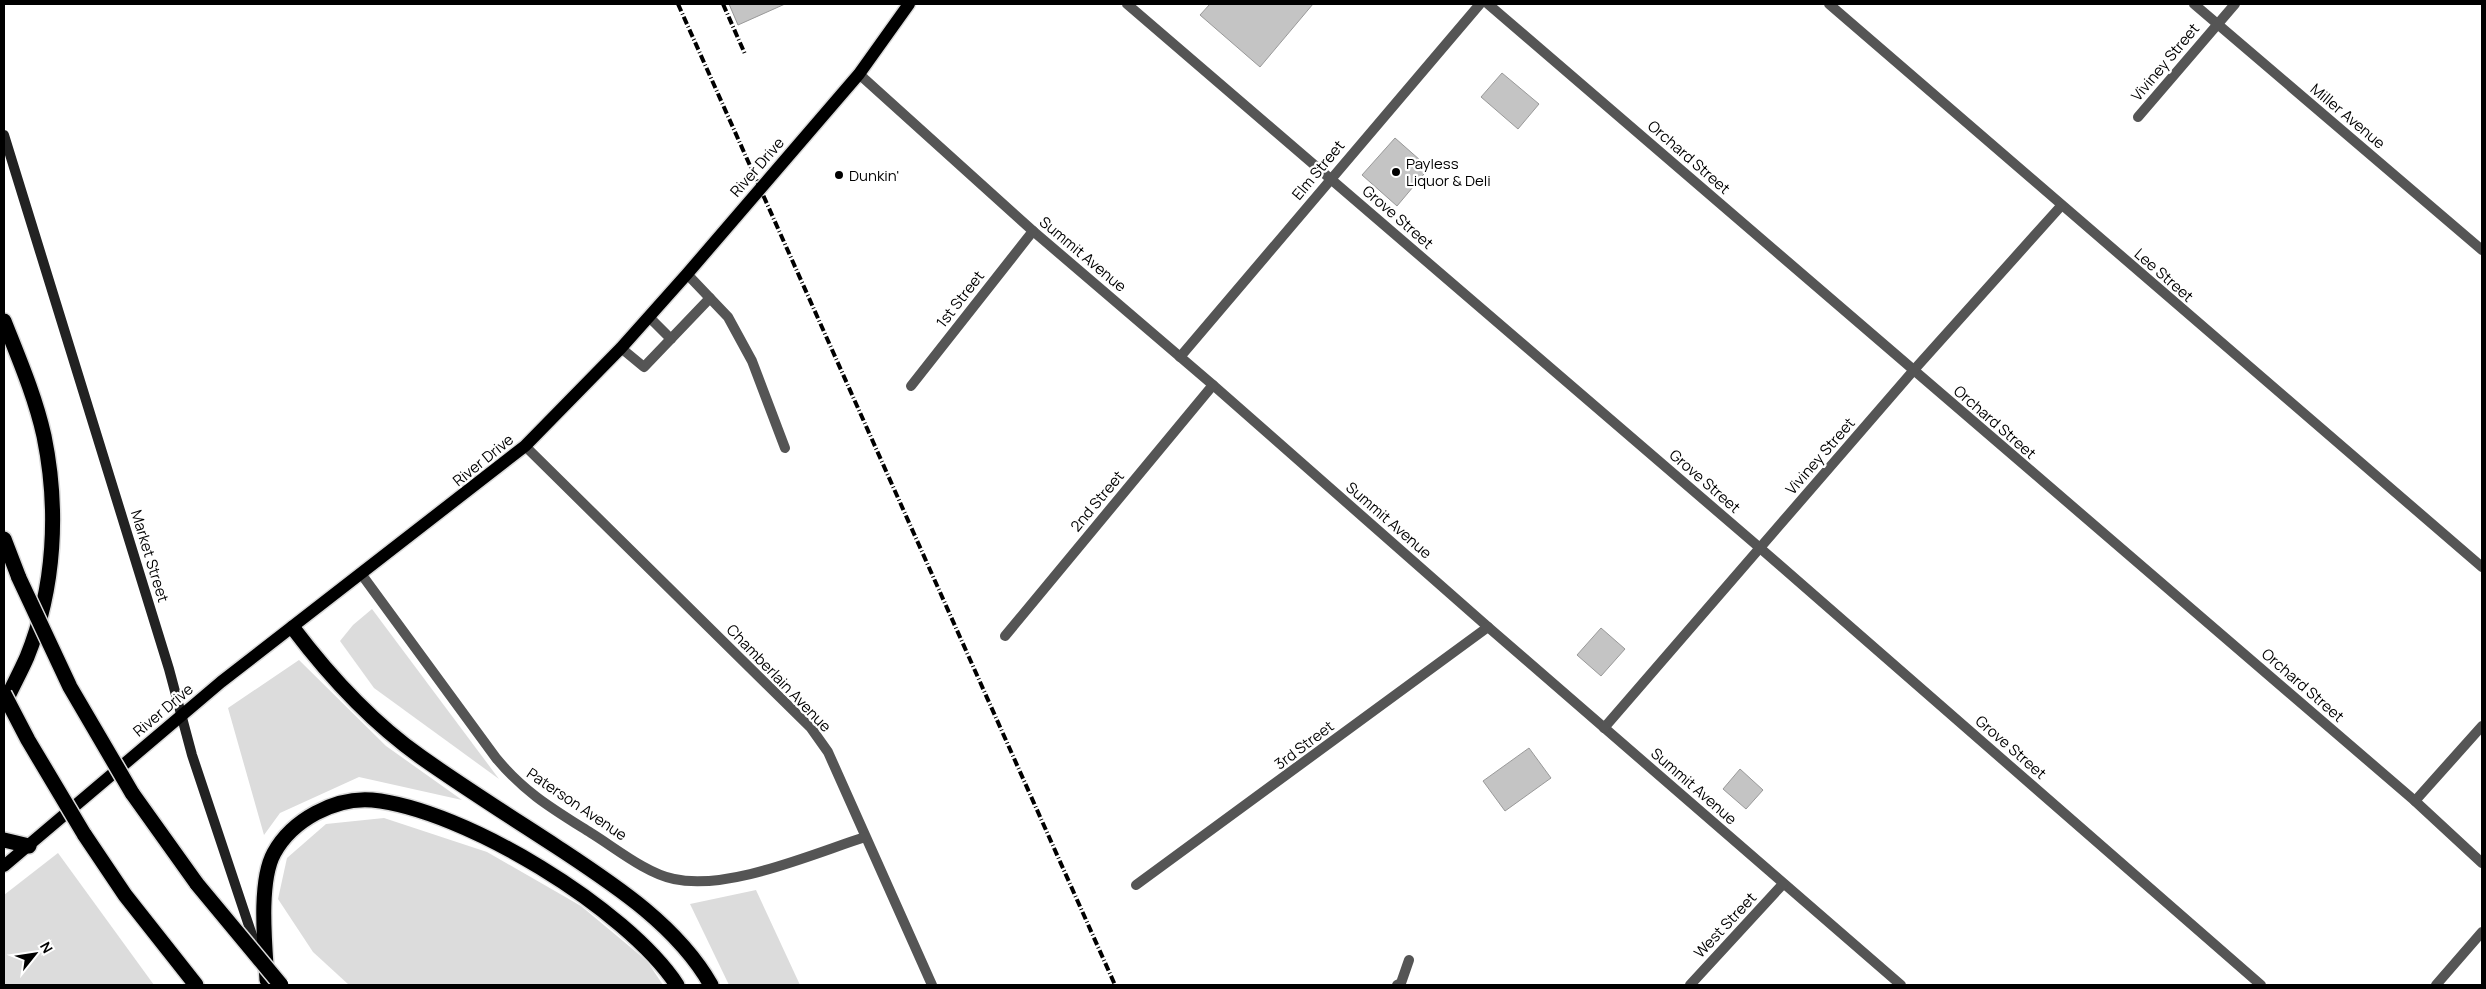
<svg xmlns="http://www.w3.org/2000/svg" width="2486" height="989" font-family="Manrope,sans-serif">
<rect width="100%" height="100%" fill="#fff"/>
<g fill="#dcdcdc">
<polygon points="372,609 499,779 374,688 340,641 353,625"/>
<polygon points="299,660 386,746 462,800 359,777 280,813 264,835 228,708"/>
<polygon points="384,818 487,852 581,906 647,961 663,985 349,985 313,952 278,899 287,858 326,824"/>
<polygon points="58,853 154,985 4,985 4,895"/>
<polygon points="756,890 800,985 729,985 690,904"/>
</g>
<g fill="#c4c4c4" stroke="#999">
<polygon points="729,4 785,4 738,25"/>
<polygon points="1210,4 1313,4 1260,67 1200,15"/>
<polygon points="1502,73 1539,104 1518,129 1481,97"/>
<polygon points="1395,138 1429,168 1397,206 1362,175"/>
<polygon points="1601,628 1625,649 1601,676 1577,655"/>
<polygon points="1529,748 1551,778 1505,811 1483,781"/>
<polygon points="1740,769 1763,790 1746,809 1723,789"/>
</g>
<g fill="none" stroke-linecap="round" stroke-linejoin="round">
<g stroke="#dbdbdb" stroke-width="15">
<polyline id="primary" points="4,866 221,682 525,446 621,348 687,274 859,74 909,4"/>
</g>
<g stroke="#dbdbdb" stroke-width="18">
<g id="motorway">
<path d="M4 321C19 359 35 396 44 436 59 509 55 588 27 657 20 673 11 689 4 705"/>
<polyline points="4,539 19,578"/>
<path d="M293 628C330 677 370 721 421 757 465 788 511 817 557 847 613 884 677 925 711 985"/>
<polyline points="132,793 197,884"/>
<polyline points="84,834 125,895 196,985"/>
<polyline points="4,840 29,846"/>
<path d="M267 980C265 947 258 882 274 853 292 820 335 797 372 800 464 809 627 909 677 985"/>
</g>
</g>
<g stroke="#555" stroke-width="10">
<polyline points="687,274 728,317 752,361 785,448"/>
<polyline points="649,317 671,339"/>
<polyline points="621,348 644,367 710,298"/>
</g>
<g stroke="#555" stroke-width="10">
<polyline points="1127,4 1760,548 2261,985"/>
<polyline points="1488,4 2415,801 2482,863"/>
<polyline points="1829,4 2482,567"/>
<polyline points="2194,4 2482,250"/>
<polyline points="859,74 1033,231 1213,385 1488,627 1901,985"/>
<polyline points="2138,117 2235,4"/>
<polyline points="1180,357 1480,4"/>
<polyline points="911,386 1033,231"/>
<polyline points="525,446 811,728 828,752 932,985"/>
<path d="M362 575 496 758C525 793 553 809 591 833 614 847 647 874 674 879 728 891 812 854 865 837"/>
<polyline points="1005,636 1213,385"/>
<polyline points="1604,728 1913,371 2061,206"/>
<polyline points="2415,801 2482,726"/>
<polyline points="1136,885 1488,627"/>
<polyline points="1397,985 1401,983 1409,960"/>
<polyline points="1690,985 1783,884"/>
<polyline points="2436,985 2482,932"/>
</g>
<polyline stroke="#222" stroke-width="10" points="4,135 169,669 192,755 258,953"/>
<use href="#primary" stroke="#000" stroke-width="12"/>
<use href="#motorway" stroke="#000" stroke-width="15"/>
<g stroke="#000" stroke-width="4" stroke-dasharray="8 2.5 1 2.5" stroke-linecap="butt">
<polyline points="678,4 1115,985"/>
<polyline points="723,4 745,54"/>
</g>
<g stroke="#dbdbdb" stroke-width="18" stroke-linecap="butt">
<g id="motorway-bridge">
<polyline points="19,578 70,687 132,793"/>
<polyline points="4,694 28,740 84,834"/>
<polyline points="197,884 281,985"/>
</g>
</g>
<use href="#motorway-bridge" stroke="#000" stroke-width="15"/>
</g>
<g fill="#000" stroke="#fff" stroke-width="2">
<circle cx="1396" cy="172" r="5"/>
<circle cx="839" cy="175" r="5"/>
</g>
<g text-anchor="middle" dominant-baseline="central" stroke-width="4.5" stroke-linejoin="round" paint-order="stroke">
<g font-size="15" fill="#000" stroke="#fff">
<text transform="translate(2165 62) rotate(-50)">Viviney Street</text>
<text transform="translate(2348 116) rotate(40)">Miller Avenue</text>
<text transform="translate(1689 157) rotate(41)">Orchard Street</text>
<text transform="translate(757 167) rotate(-49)">River Drive</text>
<text transform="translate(1318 170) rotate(-50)">Elm Street</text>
<text transform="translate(1398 217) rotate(41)">Grove Street</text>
<text transform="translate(1083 254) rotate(40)">Summit Avenue</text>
<text transform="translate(2164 275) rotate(41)">Lee Street</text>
<text transform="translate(960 299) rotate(-52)">1st Street</text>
<text transform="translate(1995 422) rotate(41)">Orchard Street</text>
<text transform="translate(1820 456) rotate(-49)">Viviney Street</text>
<text transform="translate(483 460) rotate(-39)">River Drive</text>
<text transform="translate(1705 481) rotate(41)">Grove Street</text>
<text transform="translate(1097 501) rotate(-50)">2nd Street</text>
<text transform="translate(1389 520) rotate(41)">Summit Avenue</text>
<text transform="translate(150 556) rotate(73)">Market Street</text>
<text transform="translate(779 678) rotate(46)">Chamberlain Avenue</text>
<text transform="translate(2303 685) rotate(41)">Orchard Street</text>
<text transform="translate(163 710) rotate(-40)">River Drive</text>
<text transform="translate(1304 745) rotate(-37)">3rd Street</text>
<text transform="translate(2011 747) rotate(41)">Grove Street</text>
<text transform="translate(1694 786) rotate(41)">Summit Avenue</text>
<text transform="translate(577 804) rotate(34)">Paterson Avenue</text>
<text transform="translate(1725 925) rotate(-47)">West Street</text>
</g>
<g font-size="15" fill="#000" stroke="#fff" text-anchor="start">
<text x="1406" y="163">Payless<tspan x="1406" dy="17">Liquor &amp; Deli</tspan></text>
<text x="849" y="175">Dunkin'</text>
</g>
</g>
<rect width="2486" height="989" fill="none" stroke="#000000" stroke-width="10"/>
<g transform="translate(35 954) rotate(60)" stroke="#ffffff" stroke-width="4" paint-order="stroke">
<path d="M0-4L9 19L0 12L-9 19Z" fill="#000000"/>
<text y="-8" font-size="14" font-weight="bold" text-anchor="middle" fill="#000000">N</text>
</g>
</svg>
